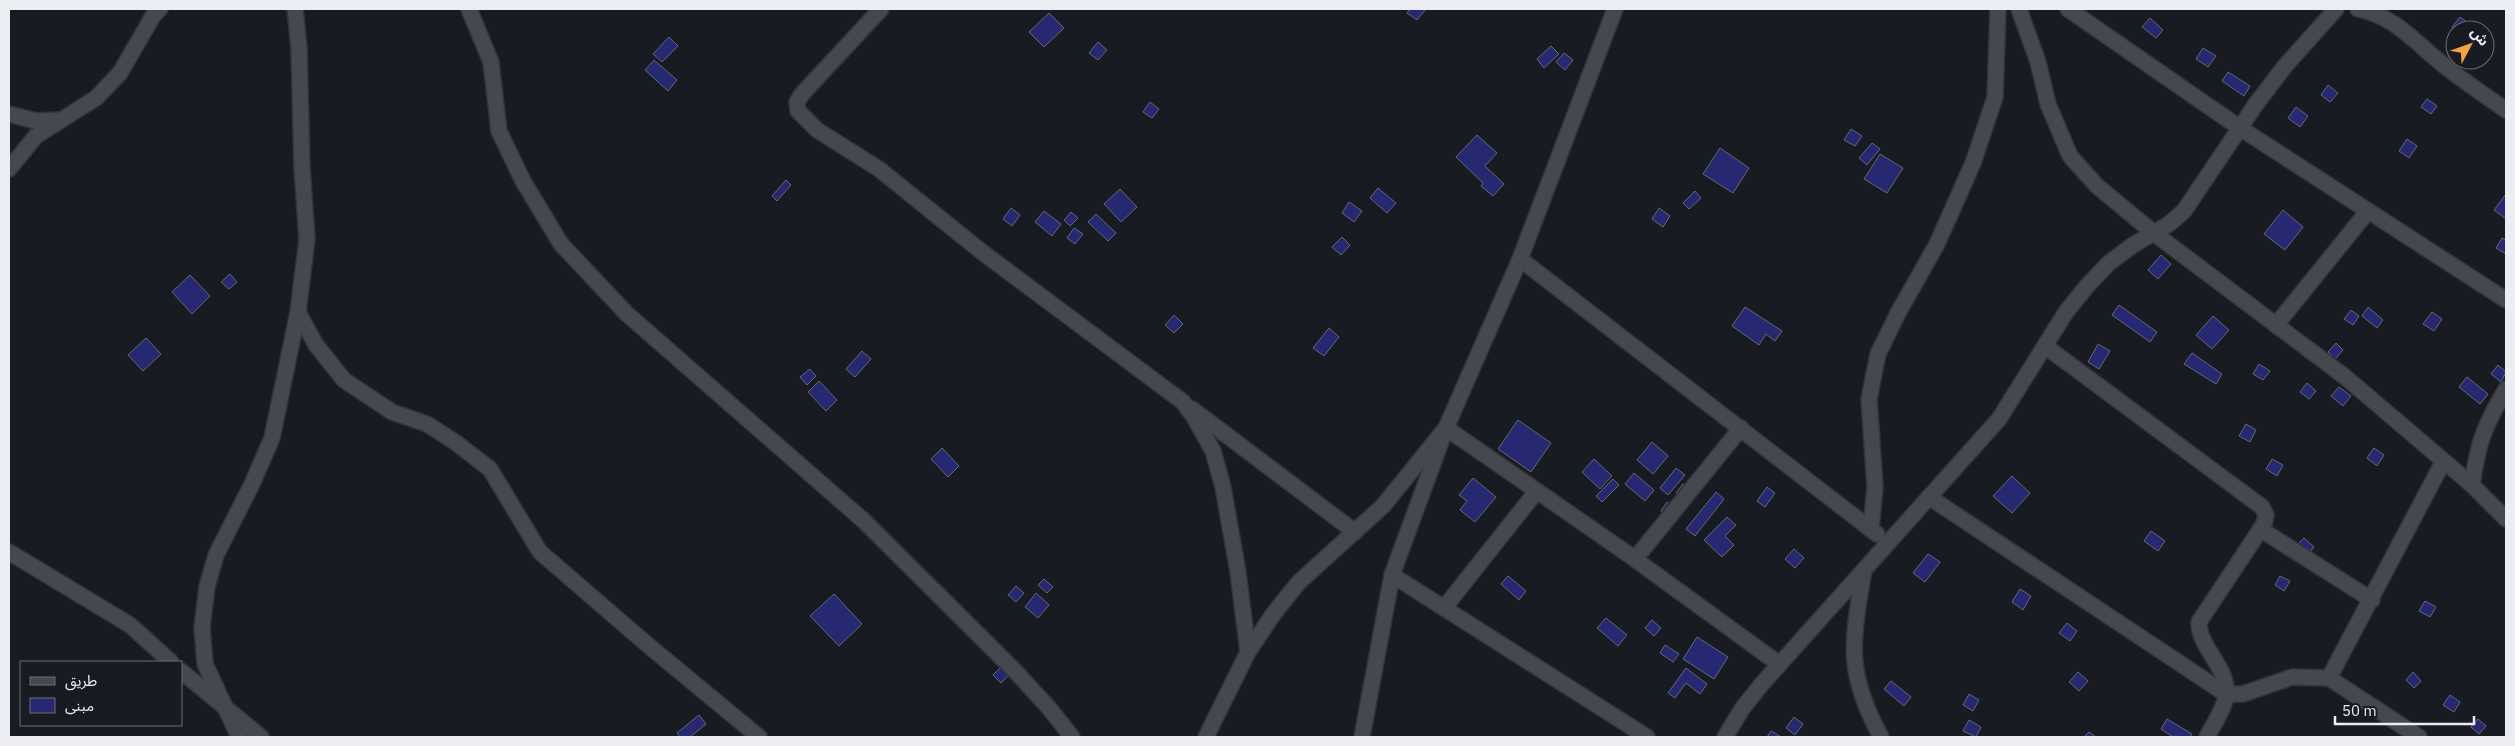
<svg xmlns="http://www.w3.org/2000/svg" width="2515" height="746" font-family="'IBM Plex Sans','Noto Sans Arabic',sans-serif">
<rect width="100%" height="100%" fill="#191b22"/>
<g fill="#262972" stroke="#666870">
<polygon points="1410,9 1423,9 1425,10 1417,20 1407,13"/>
<polygon points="1049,13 1064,28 1044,47 1029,32"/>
<polygon points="2460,17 2468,23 2463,30 2456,30 2452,27"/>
<polygon points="2150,18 2163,30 2156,38 2142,27"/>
<polygon points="669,37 678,46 662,62 653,54"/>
<polygon points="1098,42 1107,50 1098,60 1089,53"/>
<polygon points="1551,46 1559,54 1544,68 1537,59"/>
<polygon points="2203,48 2216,56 2208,67 2196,59"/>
<polygon points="1564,53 1573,60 1565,70 1556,62"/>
<polygon points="654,60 677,80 668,91 645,70"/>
<polygon points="2228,72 2250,86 2244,96 2222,81"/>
<polygon points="2328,85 2338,93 2330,102 2321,95"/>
<polygon points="2427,99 2437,106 2431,114 2421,107"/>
<polygon points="1150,102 1159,109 1152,118 1143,112"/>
<polygon points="2296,107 2308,116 2300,127 2288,118"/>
<polygon points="1851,129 1862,136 1855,146 1844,140"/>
<polygon points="1477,135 1497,153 1485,166 1504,184 1493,196 1481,186 1483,183 1456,157"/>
<polygon points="2407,139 2417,146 2409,158 2399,151"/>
<polygon points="1872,143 1880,149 1867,165 1859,158"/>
<polygon points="1720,148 1749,168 1733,193 1703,174"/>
<polygon points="1880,154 1903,168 1887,193 1864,179"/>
<polygon points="786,180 791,185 777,201 772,196"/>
<polygon points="1378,188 1396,203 1387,213 1370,198"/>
<polygon points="1120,189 1137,207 1121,222 1104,204"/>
<polygon points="1695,191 1701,198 1689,209 1683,203"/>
<polygon points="2506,194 2506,219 2494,210"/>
<polygon points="1349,202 1362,211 1354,222 1342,213"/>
<polygon points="1011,208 1020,215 1012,226 1003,219"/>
<polygon points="1659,208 1670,216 1663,227 1652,219"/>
<polygon points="2283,210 2303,227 2285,250 2264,234"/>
<polygon points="1044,211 1061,224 1052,236 1035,222"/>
<polygon points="1071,212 1078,218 1070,226 1064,220"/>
<polygon points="1096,214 1116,233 1108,241 1088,222"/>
<polygon points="1074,228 1083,234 1075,244 1067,238"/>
<polygon points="1342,237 1350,245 1341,255 1332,247"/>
<polygon points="2502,238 2506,240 2506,254 2496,248"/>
<polygon points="2161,255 2171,264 2158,279 2148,270"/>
<polygon points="230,274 237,282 229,289 221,282"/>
<polygon points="190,275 210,296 192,314 172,292"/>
<polygon points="2119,305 2157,332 2150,342 2112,315"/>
<polygon points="1745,307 1782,331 1775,341 1766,334 1759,345 1732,326"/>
<polygon points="2368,307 2383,320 2377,328 2362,316"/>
<polygon points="2351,310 2359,316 2353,325 2344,319"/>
<polygon points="2432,312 2442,319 2434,331 2423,324"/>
<polygon points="1174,315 1183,324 1174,333 1165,325"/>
<polygon points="2213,316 2229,330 2212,349 2196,335"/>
<polygon points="1329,328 1339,337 1324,356 1313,348"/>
<polygon points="146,338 161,354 143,371 128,355"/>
<polygon points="2336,343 2343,350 2335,359 2328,352"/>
<polygon points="2098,344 2110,351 2099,369 2088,362"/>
<polygon points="862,351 871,359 855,377 846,369"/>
<polygon points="2192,353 2222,374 2216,384 2184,364"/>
<polygon points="2259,364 2270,371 2263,380 2253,374"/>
<polygon points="2498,365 2506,372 2501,382 2491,374"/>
<polygon points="810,369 816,376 807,385 800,377"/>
<polygon points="2467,377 2488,394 2480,404 2459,387"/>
<polygon points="819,381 837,400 826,411 808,392"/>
<polygon points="2307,383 2316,391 2309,399 2300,392"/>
<polygon points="2339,387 2351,396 2343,406 2331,396"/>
<polygon points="1518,420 1551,443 1531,472 1498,449"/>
<polygon points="2246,424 2256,430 2250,442 2239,436"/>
<polygon points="1652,442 1668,456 1653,474 1637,460"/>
<polygon points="942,448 959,466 948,477 931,459"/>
<polygon points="2374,448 2384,455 2377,466 2367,458"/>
<polygon points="1594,459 1612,476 1600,489 1582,472"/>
<polygon points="2272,459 2283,465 2277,476 2266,469"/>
<polygon points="1676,468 1685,475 1668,495 1660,488"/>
<polygon points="1634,473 1654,490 1645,501 1625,484"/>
<polygon points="2012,476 2030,493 2012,513 1993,496"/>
<polygon points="1473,478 1496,497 1475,522 1460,510 1467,501 1459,495"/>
<polygon points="1613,479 1619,485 1602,502 1596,496"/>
<polygon points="1683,484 1691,490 1685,500 1676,493"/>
<polygon points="1767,487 1775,493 1765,507 1757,501"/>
<polygon points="1716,492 1724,499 1695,536 1686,529"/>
<polygon points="1667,502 1677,509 1671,518 1661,511"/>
<polygon points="1727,517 1736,525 1725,536 1734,545 1722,557 1704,540"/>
<polygon points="2151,531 2165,541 2158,551 2144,541"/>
<polygon points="2304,538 2314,547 2307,556 2296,546"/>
<polygon points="1794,549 1804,558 1795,568 1785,559"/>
<polygon points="1928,554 1940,562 1925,582 1913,573"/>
<polygon points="1508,576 1526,591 1519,600 1501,584"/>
<polygon points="2280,576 2290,581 2284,591 2275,585"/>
<polygon points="1044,579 1053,587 1047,593 1038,585"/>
<polygon points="1016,586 1024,593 1016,602 1008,595"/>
<polygon points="2020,589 2031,596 2023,610 2012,602"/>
<polygon points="1036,593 1049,605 1038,618 1025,607"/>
<polygon points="834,594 862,624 839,646 810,616"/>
<polygon points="2425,601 2436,607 2430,617 2419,611"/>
<polygon points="1606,618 1627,635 1618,646 1597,628"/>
<polygon points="1652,620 1661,628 1654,636 1645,628"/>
<polygon points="2067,623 2077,631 2070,641 2059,633"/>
<polygon points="1697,637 1728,657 1714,679 1683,659"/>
<polygon points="1665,645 1679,654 1673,662 1660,653"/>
<polygon points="1002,666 1010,674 1001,683 993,675"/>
<polygon points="1686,668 1707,684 1700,694 1686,683 1675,698 1668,693"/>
<polygon points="2078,672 2088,681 2079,691 2069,682"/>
<polygon points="2413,672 2421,681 2414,688 2406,680"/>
<polygon points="1891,681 1911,697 1904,706 1884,689"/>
<polygon points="1969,694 1979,700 1973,711 1963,705"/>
<polygon points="2450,695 2460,702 2454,712 2443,705"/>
<polygon points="699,715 706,724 690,737 680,737 677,733"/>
<polygon points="1794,717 1803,724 1795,735 1786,728"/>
<polygon points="2167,719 2192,734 2190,737 2173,737 2161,729"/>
<polygon points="2478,719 2486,726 2479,734 2471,727"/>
<polygon points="1969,720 1981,727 1976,737 1963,731"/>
<polygon points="1771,731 1781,737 1767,737"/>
<polygon points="2089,732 2096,737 2084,737"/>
</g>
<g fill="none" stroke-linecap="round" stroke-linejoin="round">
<g stroke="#333439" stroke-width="18">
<g id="minor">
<polyline points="469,9 491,62 499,131 523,181 561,244 627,314 864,521 1016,672 1049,708 1072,737"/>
<polyline points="881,9 802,94 797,102 798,111 817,130 879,169 982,252 1183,402 1194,417 1213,451 1223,487 1238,572 1248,652"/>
<polyline points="2019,9 2038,62 2048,104 2070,156 2097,186 2155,234 2344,376 2472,485 2506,519"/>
<polyline points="2068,9 2240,128 2506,300"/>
<path d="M2358 9C2394 16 2414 41 2441 63 2462 80 2484 95 2506 110"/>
<polyline points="9,114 36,121 61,120"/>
<polyline points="9,169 36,136 96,98 120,73 153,16 160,9"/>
<polyline points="1520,259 1877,534"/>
<polyline points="298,312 316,345 344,380 392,412 427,424 455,442 490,469 540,552 649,646 759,737"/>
<polyline points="2276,325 2368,211"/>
<path d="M2045 346 2262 507 2266 515 2264 524 2199 622C2198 647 2229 668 2226 694 2225 708 2213 725 2207 737"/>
<polyline points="1192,409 1355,532"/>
<path d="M2472 485C2478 442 2484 427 2506 389"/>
<polyline points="1929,497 2226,694 2243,694 2292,677 2329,678 2419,737"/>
<polyline points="1871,529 1875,487 1869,399 1878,354 1898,313 1937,244 1973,163 1995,97 1998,9"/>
<polyline points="2260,529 2372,600"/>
<polyline points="9,552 130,625 171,662"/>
<polyline points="1635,559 1741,428"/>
<path d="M1864 570C1852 642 1845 671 1881 737"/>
<polyline points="1392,575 1647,737"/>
<polyline points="1444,608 1536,492"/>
<polyline points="181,671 261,737"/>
<polyline points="2329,678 2443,462"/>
<polyline points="239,737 205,664 202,627 207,587 216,555 252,484 272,438 298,312 307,239 302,168 299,48 295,9"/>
<polyline points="1206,737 1248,652 1274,613 1299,582 1383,506 1446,428 1625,552 1779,664"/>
<polyline points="1362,737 1392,575 1446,428 1520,259 1615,9"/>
<polyline points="1725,737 1742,709 1761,685 1999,419 2066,312 2087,286 2109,263 2133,245 2169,224 2184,211 2256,104 2285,66 2336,9"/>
</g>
</g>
<use href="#minor" stroke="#464850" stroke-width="15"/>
</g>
<rect width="2515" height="746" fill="none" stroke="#ecedf2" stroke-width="20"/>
<rect x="20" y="661" width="162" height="65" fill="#191b22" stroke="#6d6f75"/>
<rect x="30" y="677" width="25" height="8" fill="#464850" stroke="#6d6f75"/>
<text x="65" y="686" font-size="15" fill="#ecedf2">طريق</text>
<rect x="30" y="698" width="25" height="15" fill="#262972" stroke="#6d6f75"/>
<text x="65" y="711" font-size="15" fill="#ecedf2">مبنى</text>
<g transform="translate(2470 45) rotate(49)"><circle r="24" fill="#191b22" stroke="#6d6f75"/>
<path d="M0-4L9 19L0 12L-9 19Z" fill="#f5a246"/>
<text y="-8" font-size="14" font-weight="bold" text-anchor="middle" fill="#ecedf2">ش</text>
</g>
<path d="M2335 716v8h139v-8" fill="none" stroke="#ecedf2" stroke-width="2.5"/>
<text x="2342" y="716" font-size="15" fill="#ecedf2" stroke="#191b22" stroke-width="4" paint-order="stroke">50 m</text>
</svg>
